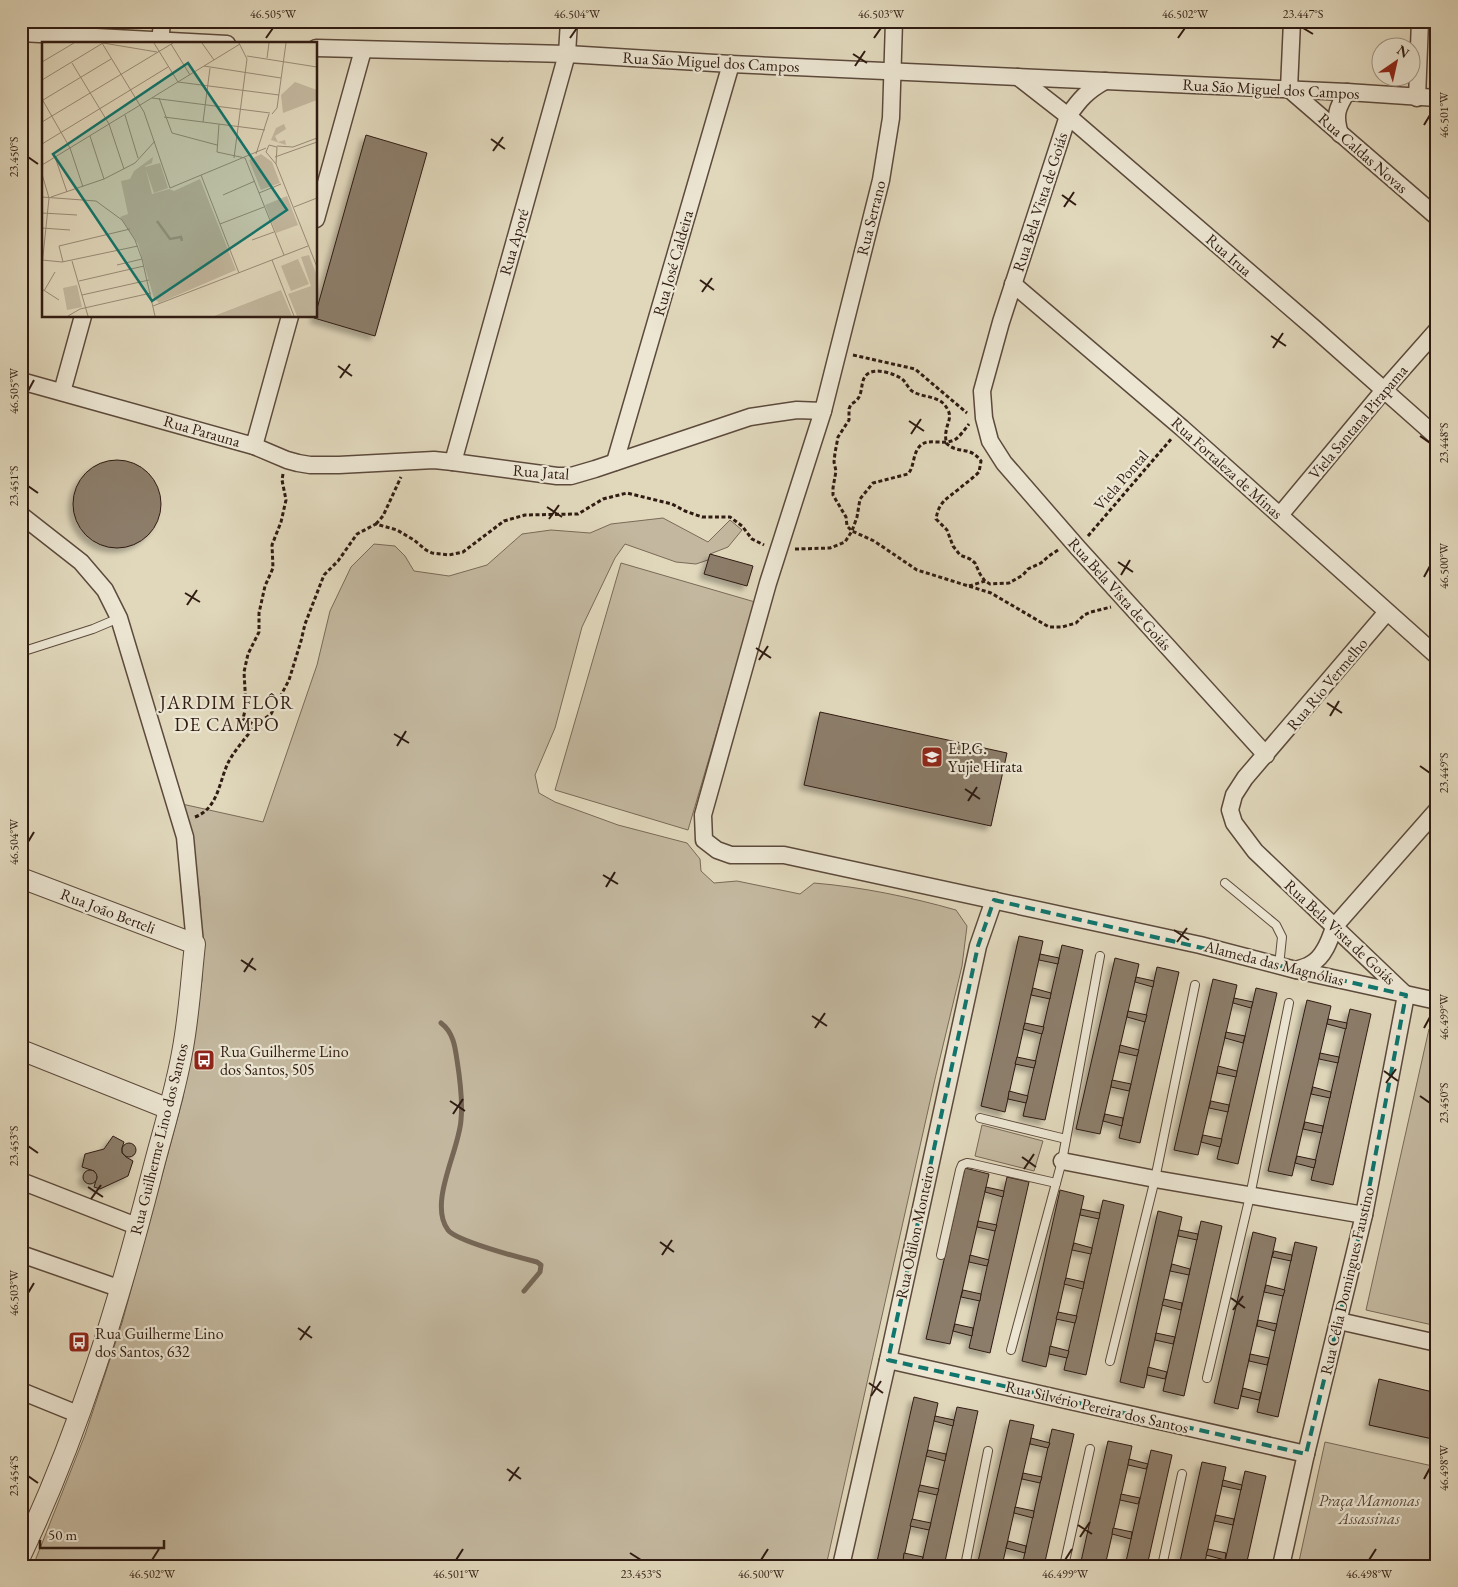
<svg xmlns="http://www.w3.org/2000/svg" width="1458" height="1587" font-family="'EB Garamond',serif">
<defs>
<filter id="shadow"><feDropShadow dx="-4.5" dy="4.5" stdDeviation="2.5" flood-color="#0004"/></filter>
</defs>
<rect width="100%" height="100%" fill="#e1d8bc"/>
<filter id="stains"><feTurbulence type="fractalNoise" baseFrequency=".004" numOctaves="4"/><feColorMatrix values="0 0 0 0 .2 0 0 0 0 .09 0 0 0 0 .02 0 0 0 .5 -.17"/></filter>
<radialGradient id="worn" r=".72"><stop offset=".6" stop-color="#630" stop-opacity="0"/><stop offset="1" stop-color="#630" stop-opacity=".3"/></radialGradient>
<g fill="#c3b89f" stroke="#796a58">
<path d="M663 518 708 542 730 520 742 530 728 547 710 554 708 560 696 564 676 562 625 544 615 558 582 627 555 728 535 775 539 793 555 802 618 825 687 843 700 859 701 871 714 883 737 881 800 894 814 883C862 887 910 897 956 910L967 926 962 966 935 1079 826 1566H33L85 1435 122 1323 183 1098 202 980 200 897 182 804 263 822 317 665 330 611 351 567 374 544 395 546 405 556 414 571 449 576 487 565 522 534 551 530 590 533 611 524Z"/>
<polygon points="621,563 755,602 688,830 555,790"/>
<polygon points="1429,1029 1437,1029 1437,1326 1366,1310"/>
<polygon points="982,1125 1043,1141 1034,1171 975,1156"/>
<polygon points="1325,1442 1437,1467 1437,1566 1298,1566"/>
</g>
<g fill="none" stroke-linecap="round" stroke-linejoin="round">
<path stroke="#756655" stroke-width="5" d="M441 1023C453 1032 455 1046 457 1060 460 1079 463 1100 461 1120 459 1151 428 1203 448 1230 456 1241 521 1258 537 1262L541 1265 540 1272 524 1291"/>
</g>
<g fill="#8c7d6a" stroke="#2f1b12" filter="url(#shadow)">
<polygon points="366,135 427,153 375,336 314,318 316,316 316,312"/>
<circle cx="117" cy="504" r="44"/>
<polygon points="710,554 753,566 747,586 704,574"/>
<polygon points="820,712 1007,753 991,826 804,785"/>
<polygon points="1019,936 1043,941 1005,1112 981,1106"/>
<polygon points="1062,945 1083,950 1045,1120 1023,1116"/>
<polygon points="1040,954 1059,958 1058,964 1039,960"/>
<polygon points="1115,958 1139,964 1100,1134 1076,1129"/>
<polygon points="1157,967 1179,972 1140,1143 1119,1138"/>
<polygon points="1136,977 1154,981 1153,987 1135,982"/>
<polygon points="1213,979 1237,985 1198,1155 1174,1150"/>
<polygon points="1033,988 1051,993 1050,999 1031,995"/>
<polygon points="1256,988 1277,993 1238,1164 1217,1159"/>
<polygon points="1234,998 1253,1002 1251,1008 1233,1003"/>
<polygon points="1307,1000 1331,1006 1292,1176 1268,1171"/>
<polygon points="1350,1009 1371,1014 1333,1185 1311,1180"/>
<polygon points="1128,1011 1147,1015 1145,1022 1127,1017"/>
<polygon points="1328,1019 1347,1023 1346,1029 1327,1024"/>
<polygon points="1025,1023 1044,1027 1042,1034 1023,1029"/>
<polygon points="1226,1032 1245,1036 1243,1043 1225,1038"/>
<polygon points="1120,1045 1139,1050 1137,1056 1119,1052"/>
<polygon points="1320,1053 1339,1057 1338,1063 1319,1059"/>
<polygon points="1017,1057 1036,1061 1034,1068 1015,1064"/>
<polygon points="1218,1066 1237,1071 1236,1077 1217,1073"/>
<polygon points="1112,1080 1131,1084 1129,1091 1111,1087"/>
<polygon points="1313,1087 1331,1092 1330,1098 1311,1094"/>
<polygon points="1009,1091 1028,1096 1026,1103 1008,1099"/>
<polygon points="1211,1101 1229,1105 1228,1112 1209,1108"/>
<polygon points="1105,1114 1123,1118 1122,1126 1103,1121"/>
<polygon points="1305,1122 1323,1126 1322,1133 1303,1129"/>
<polygon points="1203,1135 1222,1139 1220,1147 1201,1142"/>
<polygon points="113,1136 124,1142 122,1148 122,1153 126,1157 133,1161 128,1176 100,1189 94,1187 97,1177 94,1171 82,1167 85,1154 104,1149"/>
<circle cx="129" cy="1150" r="7"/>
<polygon points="1297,1156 1316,1160 1314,1168 1295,1163"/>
<polygon points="965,1168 989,1174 950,1344 926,1339"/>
<circle cx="90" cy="1177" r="7"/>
<polygon points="1007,1177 1029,1182 990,1353 969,1348"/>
<polygon points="986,1187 1004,1191 1003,1197 985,1192"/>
<polygon points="1060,1190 1084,1196 1046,1367 1022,1361"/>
<polygon points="1103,1200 1124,1205 1086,1375 1064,1370"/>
<polygon points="1081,1209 1100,1213 1099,1219 1080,1215"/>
<polygon points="1158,1211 1182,1217 1144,1388 1120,1382"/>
<polygon points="978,1221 997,1225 995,1231 977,1227"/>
<polygon points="1201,1221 1222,1226 1184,1396 1163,1391"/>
<polygon points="1179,1230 1198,1234 1197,1240 1178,1236"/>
<polygon points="1253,1232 1276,1238 1238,1409 1214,1403"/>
<polygon points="1295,1242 1317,1247 1278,1417 1257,1412"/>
<polygon points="1074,1243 1092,1248 1091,1254 1072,1250"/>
<polygon points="1274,1251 1292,1255 1291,1261 1272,1257"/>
<polygon points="970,1255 989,1260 987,1266 969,1262"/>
<polygon points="1172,1264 1190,1269 1189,1275 1170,1271"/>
<polygon points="1066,1278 1084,1282 1083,1289 1064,1284"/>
<polygon points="1266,1285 1285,1290 1283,1296 1264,1292"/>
<polygon points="963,1290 981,1294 980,1301 961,1297"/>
<polygon points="1164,1299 1182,1303 1181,1310 1162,1305"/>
<polygon points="1058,1312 1077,1316 1075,1323 1056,1319"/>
<polygon points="1258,1320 1277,1324 1275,1331 1257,1326"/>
<polygon points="955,1324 973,1328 972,1336 953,1331"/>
<polygon points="1156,1333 1175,1337 1173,1344 1155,1340"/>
<polygon points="1050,1346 1069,1351 1067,1358 1049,1354"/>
<polygon points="1250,1354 1269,1358 1267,1365 1249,1361"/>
<polygon points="1148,1367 1167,1372 1165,1379 1147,1375"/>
<polygon points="1379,1379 1437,1393 1437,1440 1369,1425"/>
<polygon points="1243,1388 1261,1393 1259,1400 1241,1396"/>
<polygon points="914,1397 938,1403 934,1421 902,1566 876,1566"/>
<polygon points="957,1407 978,1411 944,1566 921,1566"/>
<polygon points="935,1416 954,1420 953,1426 934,1421"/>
<polygon points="1010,1420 1034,1425 1023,1473 1002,1566 977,1566"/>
<polygon points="1052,1429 1074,1434 1044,1566 1022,1566"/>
<polygon points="1031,1438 1050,1443 1048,1448 1030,1444"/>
<polygon points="1108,1441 1132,1446 1128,1465 1105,1566 1080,1566"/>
<polygon points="928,1450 946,1454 945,1461 926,1456"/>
<polygon points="1151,1450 1172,1455 1147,1566 1125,1566"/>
<polygon points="1129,1459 1148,1464 1146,1469 1128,1465"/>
<polygon points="1202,1462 1226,1467 1222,1486 1204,1566 1179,1566"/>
<polygon points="1245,1471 1266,1476 1246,1566 1224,1566"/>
<polygon points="1023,1473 1042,1477 1040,1483 1022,1479"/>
<polygon points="1223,1480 1242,1485 1241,1490 1222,1486"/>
<polygon points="920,1485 939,1489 937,1495 918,1491"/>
<polygon points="1121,1494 1140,1498 1138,1504 1120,1500"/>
<polygon points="1015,1507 1034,1511 1033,1518 1014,1513"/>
<polygon points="1216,1515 1234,1519 1233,1525 1214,1521"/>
<polygon points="912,1519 931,1523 929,1530 910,1526"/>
<polygon points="1113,1528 1132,1532 1131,1539 1112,1534"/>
<polygon points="1008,1541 1026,1546 1025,1553 1006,1548"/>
<polygon points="1208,1549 1226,1553 1225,1560 1206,1555"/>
<polygon points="904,1553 923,1557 921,1565 903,1561"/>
<polygon points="1106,1562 1121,1566 1105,1566"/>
</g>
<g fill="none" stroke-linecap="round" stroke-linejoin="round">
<g stroke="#5c4a3c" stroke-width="10">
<g id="service">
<polyline points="21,652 93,629 119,618"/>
<polyline points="1225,883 1276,925 1282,937 1279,966"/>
<polyline points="980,1118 1066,1139"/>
<polyline points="941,1255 960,1170 962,1165 967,1163 973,1164 1056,1183"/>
<polyline points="1011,1350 1062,1161 1100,956"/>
<polyline points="1110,1361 1155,1179 1195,985"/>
<polyline points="1207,1378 1250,1196 1289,1003"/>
<polyline points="965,1566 988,1451"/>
<polyline points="1064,1566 1090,1449"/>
<polyline points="1162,1566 1182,1474"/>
</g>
</g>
<g stroke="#5c4a3c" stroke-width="19">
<g id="minor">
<polyline points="894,21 891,118 881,180 823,411 768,583 703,815 704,840 717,850 731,855 784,855 1200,945 1296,970 1437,1001"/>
<polyline points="21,33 227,44"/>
<polyline points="160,44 162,21"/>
<polyline points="316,48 567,54 731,64 1347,92 1437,98"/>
<polyline points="1018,77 1068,116 1314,328 1437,437"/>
<path d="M1105 81C1087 91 1080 99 1068 116L1001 322 982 391 984 418 990 441 1004 463 1078 548 1266 755"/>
<polyline points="1289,89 1437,217"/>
<polyline points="1289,89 1292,21"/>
<polyline points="1417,98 1420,21"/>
<path d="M1340 134C1334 115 1337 108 1347 92"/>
<polyline points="316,219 363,50"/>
<polyline points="1013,284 1182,428 1437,656"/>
<polyline points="21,381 254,446 290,316"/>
<polyline points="62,392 83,316"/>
<polyline points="254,446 287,460 298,463 310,465 339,465 434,460 453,462 557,476 571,476 595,469 750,417 797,410 823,411"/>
<polyline points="453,462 567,54 569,21"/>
<polyline points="615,462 731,64"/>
<polyline points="21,515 81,562 105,590 119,618 185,837 195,944"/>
<polyline points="1280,515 1384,390 1437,330"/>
<path d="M1296 970C1301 968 1307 967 1311 964 1324 957 1330 940 1334 927L1437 810"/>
<polyline points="1062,1161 1155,1179 1364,1215"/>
<polyline points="21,1181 139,1227"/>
<polyline points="21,1254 121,1289"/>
<polyline points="1339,1321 1437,1343"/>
<polyline points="888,1360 1306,1454"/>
<polyline points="21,1391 80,1415"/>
<polyline points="841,1566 888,1360 978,946 994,900"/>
<polyline points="1281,1566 1306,1454 1364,1215 1406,995 1255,851 1234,823 1230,810 1234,795 1245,778 1387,612"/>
</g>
</g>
<g stroke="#5c4a3c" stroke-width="22">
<g id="tertiary">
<path d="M21 878 195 944C191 980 189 1017 182 1053 175 1093 161 1137 151 1177 118 1306 78 1435 21 1555"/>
<polyline points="21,1050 169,1109"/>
</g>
</g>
<g stroke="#2f1b12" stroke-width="3" stroke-dasharray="4 2.5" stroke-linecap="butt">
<polyline points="853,355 915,369 967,413"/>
<polyline points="283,474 282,480 286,500 281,522 272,545 273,568 265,586 259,613 259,632 248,654 244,672 246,706 243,719 255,725 271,714 289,680 301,641 305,624 324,575 338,561 357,534 374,525 376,524 397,530 414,540 426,550 432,553 449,555 463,552 504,521 525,515 578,514 603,499 627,493 672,504 685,511 702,517 730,517 742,526 752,539 764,545"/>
<polyline points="376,524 383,516 401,477"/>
<polyline points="1088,536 1172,438"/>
<path d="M795 549 830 548 845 542 852 531 857 517 860 499 873 483 908 474C915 466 912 453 921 445 929 438 945 446 956 439 961 435 965 429 969 424"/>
<path d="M1058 550 1049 556 1041 563 1028 569 1023 575 1009 583 990 584 985 581 980 574 975 563 970 559 960 555 953 546 947 530 936 519C939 501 947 499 960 488 966 483 973 478 979 472L981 461C969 445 959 455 946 443 946 439 945 435 946 432 947 423 952 418 948 410 940 394 924 399 912 391 908 388 906 382 902 379 895 374 878 368 869 373 857 380 867 397 851 404L849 409V420L838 437 835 453 834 462 836 471 833 488V495L846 517 847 526 852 531 874 541 917 570 991 593 1049 627H1062L1076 623 1084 615 1091 612 1111 607"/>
<polyline points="969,586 985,581"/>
<path d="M195 817C219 808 219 780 229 761 236 748 247 737 255 725"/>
</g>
<use href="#service" stroke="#ece6d3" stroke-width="8"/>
<use href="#minor" stroke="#ece6d3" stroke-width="16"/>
<use href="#tertiary" stroke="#ece6d3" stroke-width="20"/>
</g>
<path fill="none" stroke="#0f766e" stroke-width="4" stroke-dasharray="10 6" stroke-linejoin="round" d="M994 900 1406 995 1364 1215 1306 1454 888 1360 978 946Z"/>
<path fill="none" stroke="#2f1b12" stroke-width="2" d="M1303 28 1313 34M266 38 273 28M570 38 577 28M874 38 881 28M1178 38 1185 28M853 54 867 63M855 66 865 51M1424 125 1430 115M491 139 505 149M493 151 503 137M28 157 38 164M1062 195 1076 205M1064 207 1074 192M700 280 714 290M702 292 712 278M1271 336 1286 346M1273 348 1283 333M338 366 352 376M340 378 350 364M28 391 34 380M909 421 924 431M911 434 921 419M1420 436 1430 443M28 486 38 493M547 507 562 517M549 519 559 505M1118 562 1133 572M1121 575 1130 560M1424 577 1430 566M185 593 200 602M187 605 197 590M756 648 771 658M759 660 768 646M1327 703 1342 713M1330 716 1339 701M394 734 409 743M397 746 406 731M1420 766 1430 773M965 789 980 799M968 801 977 787M28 842 34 832M603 875 618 884M606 887 615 872M1174 930 1189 940M1177 942 1187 928M241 960 256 970M244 972 253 958M812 1016 827 1026M815 1028 825 1013M1424 1028 1430 1017M1384 1071 1398 1081M1386 1083 1396 1069M1420 1096 1430 1103M450 1101 465 1111M453 1114 463 1099M28 1146 38 1153M1022 1157 1036 1167M1024 1169 1034 1154M88 1187 103 1197M91 1199 101 1185M660 1242 674 1252M662 1255 672 1240M28 1293 34 1283M1231 1298 1245 1308M1233 1310 1243 1296M298 1328 312 1338M300 1340 310 1326M869 1383 883 1393M871 1396 881 1381M507 1469 521 1479M28 1476 38 1483M1424 1479 1430 1468M509 1481 519 1467M1078 1525 1092 1534M1080 1537 1090 1522M630 1553 641 1560M152 1560 159 1549M456 1560 463 1549M761 1560 768 1549M1065 1560 1072 1549M1369 1560 1376 1549"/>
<defs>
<g id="school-square" transform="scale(1.125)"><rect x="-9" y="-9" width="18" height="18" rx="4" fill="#8f2418" stroke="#ece6d3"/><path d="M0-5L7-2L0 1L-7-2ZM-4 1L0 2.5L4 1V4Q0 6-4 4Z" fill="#fff"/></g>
<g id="bus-square" transform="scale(1.125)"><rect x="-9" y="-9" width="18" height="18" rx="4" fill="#8f2418" stroke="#ece6d3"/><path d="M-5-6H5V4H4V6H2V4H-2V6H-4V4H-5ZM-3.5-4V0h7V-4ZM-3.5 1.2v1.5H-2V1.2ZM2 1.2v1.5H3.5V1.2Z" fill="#fff"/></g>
</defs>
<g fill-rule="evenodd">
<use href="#school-square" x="932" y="757"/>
<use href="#bus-square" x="204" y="1060"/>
<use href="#bus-square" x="79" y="1342"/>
</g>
<g text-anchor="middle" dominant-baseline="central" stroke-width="4.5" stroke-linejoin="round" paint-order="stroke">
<g font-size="16" fill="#2f1b12" stroke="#ece6d3">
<text transform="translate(711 62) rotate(3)">Rua São Miguel dos Campos</text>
<text transform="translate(1271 89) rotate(3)">Rua São Miguel dos Campos</text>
<text transform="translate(1363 153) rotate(41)">Rua Caldas Novas</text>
<text transform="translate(1040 202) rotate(-72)">Rua Bela Vista de Goiás</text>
<text transform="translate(871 218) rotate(-76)">Rua Serrano</text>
<text transform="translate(514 242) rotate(-74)">Rua Aporé</text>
<text transform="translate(1229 255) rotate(41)">Rua Irua</text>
<text transform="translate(673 263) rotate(-74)">Rua José Caldeira</text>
<text transform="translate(1358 422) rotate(-50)">Viela Santana Pirapama</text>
<text transform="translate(202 431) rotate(16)">Rua Parauna</text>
<text transform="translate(1227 468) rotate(42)">Rua Fortaleza de Minas</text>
<text transform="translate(541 472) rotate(4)">Rua Jatal</text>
<text transform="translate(1121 480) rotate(-49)">Viela Pontal</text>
<text transform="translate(1120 594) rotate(48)">Rua Bela Vista de Goiás</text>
<text transform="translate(1327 684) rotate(-50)">Rua Rio Vermelho</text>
<text transform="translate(108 911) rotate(21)">Rua João Berteli</text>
<text transform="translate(1340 932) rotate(43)">Rua Bela Vista de Goiás</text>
<text transform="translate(1274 963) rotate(14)">Alameda das Magnólias</text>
<text transform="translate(159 1139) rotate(-76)">Rua Guilherme Lino dos Santos</text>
<text transform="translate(915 1232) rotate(-78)">Rua Odilon Monteiro</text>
<text transform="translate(1347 1281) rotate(-77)">Rua Célia Domingues Faustino</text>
<text transform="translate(1097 1407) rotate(13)">Rua Silvério Pereira dos Santos</text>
</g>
<g font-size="16" fill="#2f1b12" stroke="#ece6d3" text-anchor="start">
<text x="948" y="748">E.P.G.<tspan x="948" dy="18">Yujie Hirata</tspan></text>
<text x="220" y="1051">Rua Guilherme Lino<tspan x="220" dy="18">dos Santos, 505</tspan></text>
<text x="95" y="1333">Rua Guilherme Lino<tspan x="95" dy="18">dos Santos, 632</tspan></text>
</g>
<g font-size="16" font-style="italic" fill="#5b4a3c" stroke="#ece6d3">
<text x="1369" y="1500">Praça Mamonas<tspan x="1369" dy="18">Assassinas</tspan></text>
</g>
<g font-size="19" letter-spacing="1" fill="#2f1b12" stroke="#ece6d3">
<text x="227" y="702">JARDIM FLÔR<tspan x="227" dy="22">DE CAMPO</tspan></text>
</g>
</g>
<g transform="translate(42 42)">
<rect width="275" height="275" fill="#e1d8bc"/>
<path d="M253 40 275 48V58L241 71 239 53ZM242 82 244 87 233 94 236 100 243 98 244 103 229 98 234 86ZM219 112 230 120 238 141 219 148 207 118ZM111 115 110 121 103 124 110 152 127 147 132 149 158 137 194 228 117 261 112 256 96 202 78 175 86 172 79 139 88 137 92 129ZM118 121 126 146 112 151 103 125ZM245 154 256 183 234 191 223 163ZM267 213 275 234V274H255L246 252 269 244 259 215ZM256 217 267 242 249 249 239 224ZM35 243 40 265 25 268 21 246ZM239 248 250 274H172Z" fill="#c3b89f"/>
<path fill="none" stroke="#a49882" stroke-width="2.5" d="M115 179 128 197 139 195 140 199"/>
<path fill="none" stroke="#9a8c78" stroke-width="1" d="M60 1 102 70 128 146 224 106M61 1 115 10M112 1 136 40M160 1 172 18M129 2 148 33M205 14 275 25M225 16 227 1M0 20 32 1M30 21 67 82 82 127M162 24 239 36M0 38 61 1M136 40 237 53M110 56 228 71M117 56 130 91 175 103M0 57 28 106 41 145M1 58 69 17M230 72 235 66 244 1M83 73 96 116M122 75 223 88M0 80 131 1M161 80 168 26M177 82 175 110 203 116 242 213M0 102 126 25M235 104 251 105 275 96M214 112 227 72M13 115 25 150M233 115 275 100M192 116 205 17 197 1M234 122 235 105 227 103 224 110 234 122 275 225M0 123 198 2M0 132 7 156 0 224M159 133 197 231M62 137 93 121 113 99M217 151 239 142M181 153 213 139M0 155 54 159 80 178 93 198 100 217 113 274M9 155 62 137 48 94M252 165 275 156M0 171 35 173M178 182 222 165M0 186 28 188M210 198 232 190M0 218 20 220 96 204M230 218 252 274M30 219 46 274M21 220 17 204 88 187M75 223 100 217M37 239 102 224M0 247 17 258M2 249 13 230M40 253 107 238M111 264 266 204M26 274 38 267 109 251"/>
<path fill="#0f766e" fill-opacity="0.15" stroke="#0f766e" stroke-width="2.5" d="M146 21 245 168 110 259 11 112Z"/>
<rect width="275" height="275" fill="none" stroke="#2f1b12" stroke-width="2.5"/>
</g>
<rect width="1458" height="1587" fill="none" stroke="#e1d8bc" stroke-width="55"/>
<g transform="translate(1396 62) rotate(34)"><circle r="24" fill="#ece6d3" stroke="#a09586"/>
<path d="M0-4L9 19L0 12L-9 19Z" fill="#8f2418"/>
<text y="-8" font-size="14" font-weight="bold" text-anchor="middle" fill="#2f1b12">N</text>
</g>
<path d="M40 1540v8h124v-8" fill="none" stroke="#2f1b12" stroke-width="2.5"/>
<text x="48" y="1540" font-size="15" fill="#2f1b12" stroke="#ece6d3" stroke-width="4" paint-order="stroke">50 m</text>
<rect x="28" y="28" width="1402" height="1532" fill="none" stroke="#2f1b12" stroke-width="2"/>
<g font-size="12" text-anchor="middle" fill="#2f1b12">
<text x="273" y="18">46.505°W</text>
<text x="577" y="18">46.504°W</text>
<text x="881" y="18">46.503°W</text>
<text x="1185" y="18">46.502°W</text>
<text x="1303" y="18">23.447°S</text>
<text transform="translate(1444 115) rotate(-90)" y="4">46.501°W</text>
<text transform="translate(14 157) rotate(-90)" y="4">23.450°S</text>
<text transform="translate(14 391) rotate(-90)" y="4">46.505°W</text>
<text transform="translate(1444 443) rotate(-90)" y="4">23.448°S</text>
<text transform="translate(14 486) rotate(-90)" y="4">23.451°S</text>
<text transform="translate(1444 566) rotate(-90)" y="4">46.500°W</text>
<text transform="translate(1444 773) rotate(-90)" y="4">23.449°S</text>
<text transform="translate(14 842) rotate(-90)" y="4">46.504°W</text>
<text transform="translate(1444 1017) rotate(-90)" y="4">46.499°W</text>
<text transform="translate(1444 1103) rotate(-90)" y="4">23.450°S</text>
<text transform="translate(14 1146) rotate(-90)" y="4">23.453°S</text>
<text transform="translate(14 1293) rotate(-90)" y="4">46.503°W</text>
<text transform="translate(1444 1468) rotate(-90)" y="4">46.498°W</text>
<text transform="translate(14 1476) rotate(-90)" y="4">23.454°S</text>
<text x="152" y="1578">46.502°W</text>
<text x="456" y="1578">46.501°W</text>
<text x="641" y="1578">23.453°S</text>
<text x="761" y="1578">46.500°W</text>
<text x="1065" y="1578">46.499°W</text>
<text x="1369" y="1578">46.498°W</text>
</g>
<rect width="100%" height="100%" filter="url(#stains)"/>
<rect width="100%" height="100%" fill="url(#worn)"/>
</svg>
